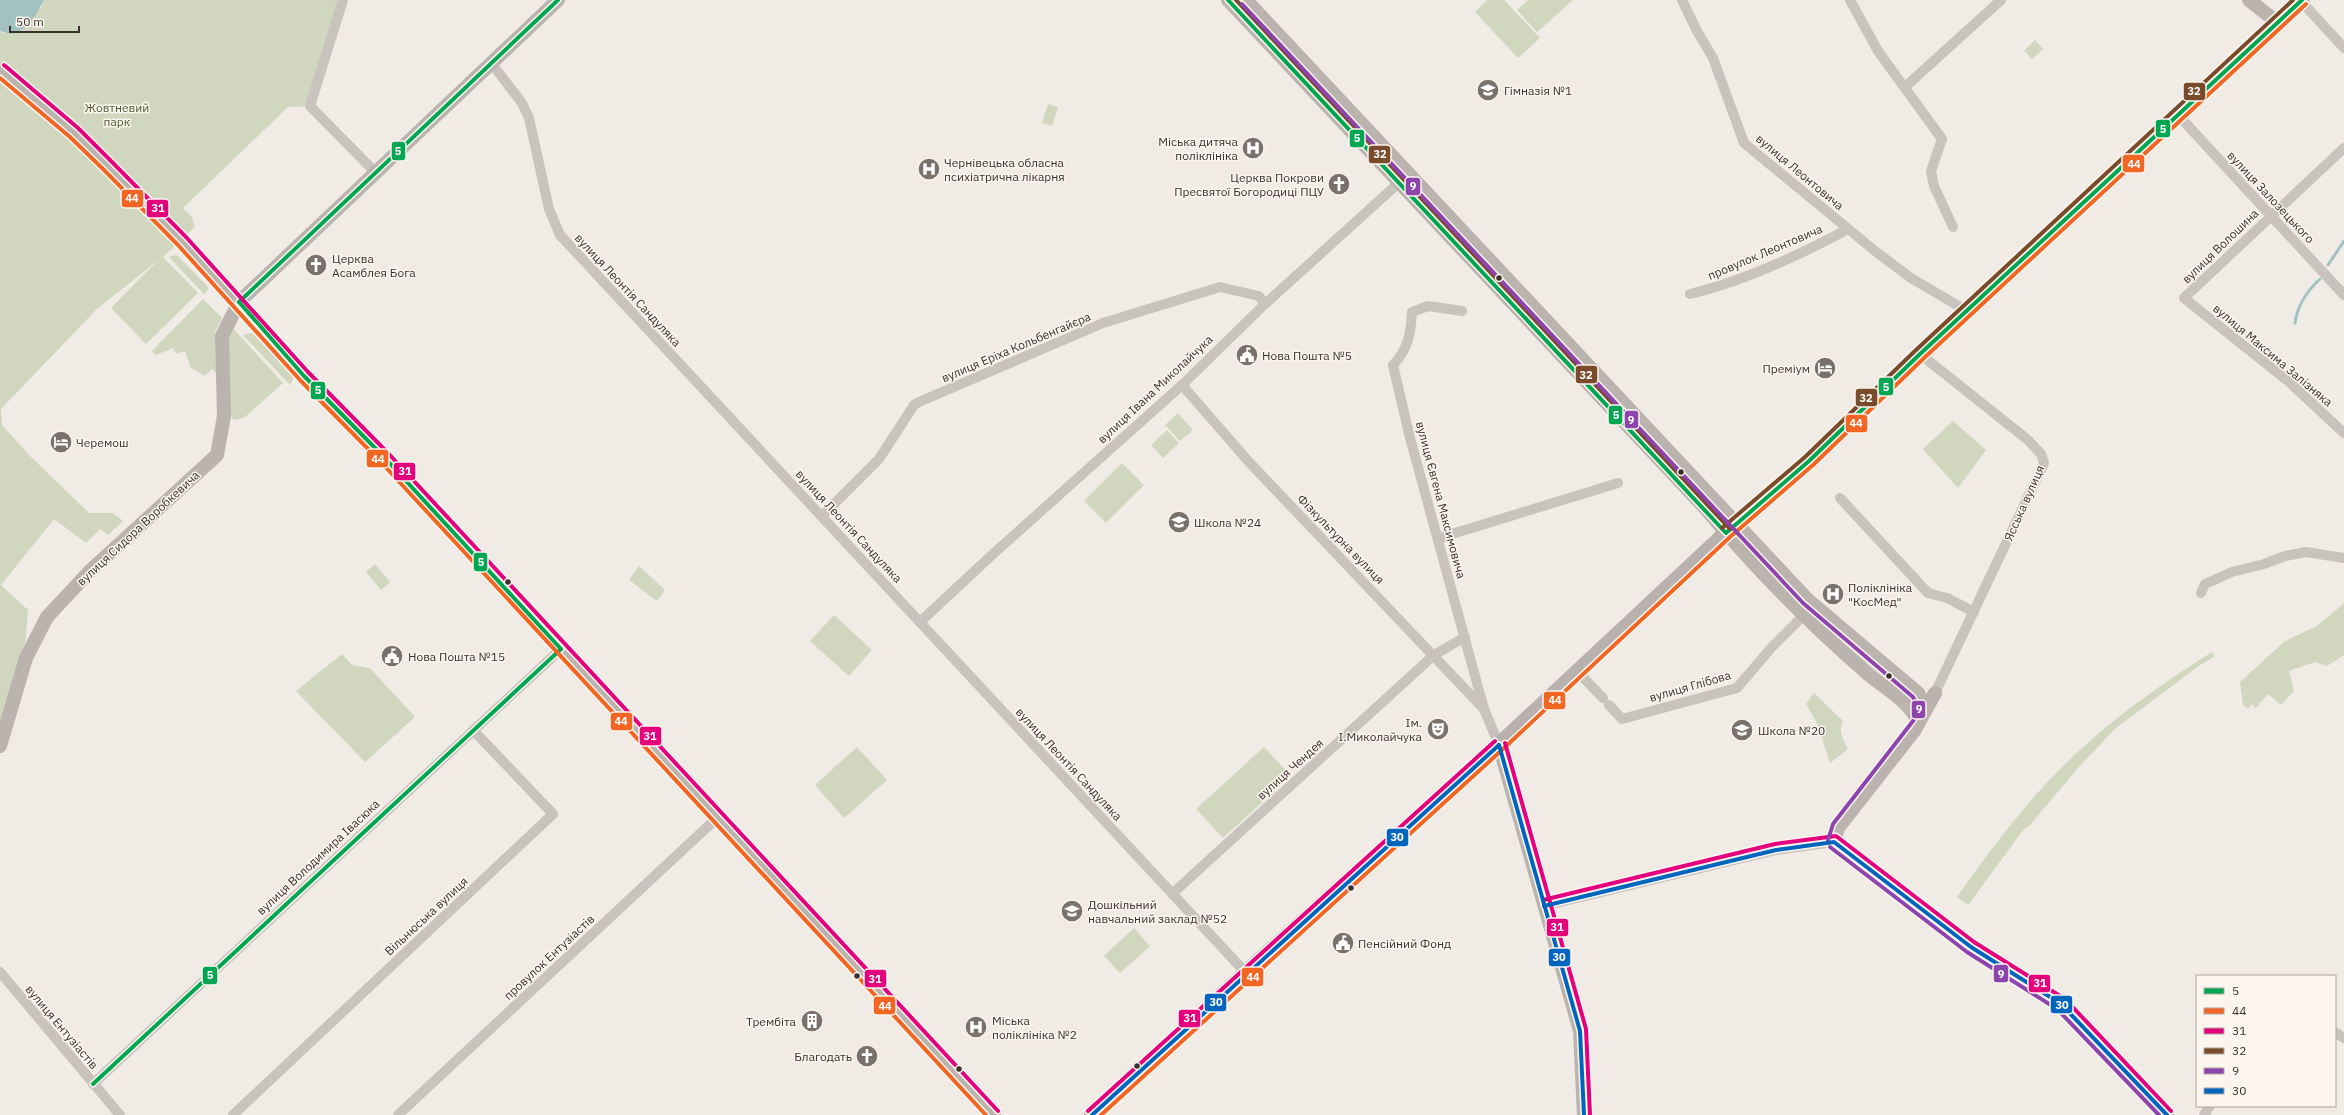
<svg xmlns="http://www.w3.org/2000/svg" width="2344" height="1115" font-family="'IBM Plex Sans',sans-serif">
<rect width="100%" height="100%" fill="#f0ebe5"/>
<g fill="#d1d6bf">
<polygon points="44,0 343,0 310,106 288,107 183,208 192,217 195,227 163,257 198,293 146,344 111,308 158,260 96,310 1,409 2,425 29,455 89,513 113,513 123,521 108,535 100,529 86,543 54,519 1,585 28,610 24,658 0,740 0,30 5,34 41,8"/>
<polygon points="1487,0 1504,0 1540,38 1518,58 1475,12"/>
<polygon points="1528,0 1573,0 1537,32 1517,10"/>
<polygon points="2035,40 2043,49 2032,59 2024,51"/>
<polygon points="1048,104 1058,107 1052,126 1042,123"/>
<polygon points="174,255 178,256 209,288 204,294 169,257"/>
<polygon points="203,299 222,318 215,332 216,372 212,369 205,376 191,368 185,351 176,354 173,348 156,355 152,351"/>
<polygon points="231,326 283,383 244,418 234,420 229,413 226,356"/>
<polygon points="250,333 253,334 294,377 290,385 243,335"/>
<polygon points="1178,413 1193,430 1180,441 1165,425"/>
<polygon points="1953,421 1986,450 1958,488 1923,449"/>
<polygon points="1167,430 1179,443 1163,458 1151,445"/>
<polygon points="1122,463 1144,485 1106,523 1084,501"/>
<polygon points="375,564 390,582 381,590 366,572"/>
<polygon points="639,566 665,590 657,601 629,580"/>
<polygon points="1772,570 1813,613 1895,683 1893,685 1856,655 1769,573"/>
<polygon points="2344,603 2344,655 2327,666 2315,662 2289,671 2294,691 2281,705 2268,694 2256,708 2251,704 2248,709 2243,705 2240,682 2285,641 2317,626"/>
<polygon points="834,615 872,650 849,676 810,641"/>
<path d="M2212 652 2215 656 2200 665 2116 728 2077 769 2029 826 2024 829 1968 905 1957 897C1981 863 2006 829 2034 797 2084 739 2147 693 2212 652Z"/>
<polygon points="342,654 352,665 370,668 415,717 365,762 296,691"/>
<path d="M1814 693 1843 721C1838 731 1843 739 1848 749L1830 763 1817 723 1806 704Z"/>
<polygon points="857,747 887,780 844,818 815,785"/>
<polygon points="1264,747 1291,776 1223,838 1196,809"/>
<polygon points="1134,928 1150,946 1120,973 1104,956"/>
</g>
<path fill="#a1c2c1" d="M0 0H44C37 15 19 44 0 30Z"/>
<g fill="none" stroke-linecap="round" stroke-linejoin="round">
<g stroke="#a1c2c1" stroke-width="3">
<polyline points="2328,265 2344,241"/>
<path d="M2295 323C2297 306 2308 290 2320 279"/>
</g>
<g stroke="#c9c3be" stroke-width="10">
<polyline points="343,0 310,106 375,172"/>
<polyline points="1682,0 1697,31 1713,58 1744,143 1875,251 1911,278 1967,311"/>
<polyline points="1850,0 1878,51 1942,139 1931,171 1934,186 1953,227"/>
<polyline points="2301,1 2344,48"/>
<polyline points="492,64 522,103 529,118 549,209 560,235 1246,973"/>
<polyline points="1905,87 2001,0"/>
<polyline points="2179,116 2344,295"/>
<polyline points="2344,148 2184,298 2288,381 2344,433"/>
<path d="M1690 294C1745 281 1798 256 1848 229"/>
<path d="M1462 311 1428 306 1412 312C1411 332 1408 350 1393 365L1409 434 1484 709 1499 745"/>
<polyline points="1920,354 2028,440 2041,454 2044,463 1935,693"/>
<polyline points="1182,385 1249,462 1483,708"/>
<polyline points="1840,498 1928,593 1947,598 1974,612"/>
<polyline points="822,516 879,459 914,405 919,402 1103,323 1220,287 1259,296 1265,304"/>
<polyline points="1439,538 1618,483"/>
<polyline points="2201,593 2205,584 2232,572 2264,564 2285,556 2306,552 2344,558"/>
<polyline points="920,622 993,554 1182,385 1265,304 1403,179"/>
<polyline points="1578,672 1603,698"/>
<polyline points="1609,705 1622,719 1737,688 1771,648 1803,616"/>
<polyline points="1173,893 1434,655 1465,637"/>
<polyline points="1544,906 1776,850 1834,842"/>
<polyline points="0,972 120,1115"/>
<polyline points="2335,1032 2344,1038"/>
<polyline points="93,1084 561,649"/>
<polyline points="233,1115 553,814 473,730"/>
<polyline points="398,1115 718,817"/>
<polyline points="2204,1115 2210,1106"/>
</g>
<g stroke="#bab3ae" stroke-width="14">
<path d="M1228 0 1706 509C1756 569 1809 623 1868 674 1883 687 1915 705 1918 724"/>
<polyline points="1246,0 1807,599 1918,693 1926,709"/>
<polyline points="2249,0 2278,23"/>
<polyline points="0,70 74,133 107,165 182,241 304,376 383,456 994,1115"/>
<polyline points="1935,693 1914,731 1838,828 1834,842 1971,947 2061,1004 2167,1115"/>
<polyline points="1499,745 1580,1031 1584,1115"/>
<polyline points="0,746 26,658 47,617 90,571 217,455 224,416 222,336 239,302 558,0"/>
</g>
<polyline stroke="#b8b1ad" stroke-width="16" points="1092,1115 1259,961 1499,745 1726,533 1809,461 1920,354 2302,0"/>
<g stroke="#fbf5ee" stroke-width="7">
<g id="bus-1">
<polyline points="1228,0 1726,533 1809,461 1920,354 2302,0"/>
<polyline points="239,302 304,376 383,456 561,649"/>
<polyline points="239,302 558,0"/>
<polyline points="93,1084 561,649"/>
</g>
</g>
<g stroke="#fbf5ee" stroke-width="7">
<g id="bus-2">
<polyline points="0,78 70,137 103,169 178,245 300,380 379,460 986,1115"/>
<polyline points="1101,1115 1503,749 1730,537 1813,465 1924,358 2306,4"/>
</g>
</g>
<g stroke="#fbf5ee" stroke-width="7">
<g id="bus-3">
<polyline points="4,65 78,128 111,161 186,237 308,372 387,452 998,1111"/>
<polyline points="1505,743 1586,1029 1590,1115"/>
<polyline points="1543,900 1775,844 1836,836 1974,942 2065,999 2171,1111"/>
<polyline points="1088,1111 1495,741"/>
</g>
</g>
<g stroke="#fbf5ee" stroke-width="7">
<g id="bus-4">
<polyline points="1236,0 1730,529"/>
<polyline points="1722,528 1805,457 1916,350 2293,0"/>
</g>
</g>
<g stroke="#fbf5ee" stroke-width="7">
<g id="bus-5">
<polyline points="1242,4 1803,603 1913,697 1919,709 1913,721 1833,824 1828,840"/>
<polyline points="1830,847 1967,952 2057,1009 2159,1115"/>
</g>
</g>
<g stroke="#fbf5ee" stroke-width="7">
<g id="bus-6">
<polyline points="1499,745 1580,1031 1584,1115"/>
<polyline points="1544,906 1776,850 1834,842 1971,947 2061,1004 2167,1115"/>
<polyline points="1092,1115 1499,745"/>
</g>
</g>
<use href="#bus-1" stroke="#00a651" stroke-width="4"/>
<use href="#bus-2" stroke="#f26522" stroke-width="4"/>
<use href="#bus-3" stroke="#e5007d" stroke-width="4"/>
<use href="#bus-4" stroke="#7a4b2a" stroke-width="4"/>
<use href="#bus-5" stroke="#8e44ad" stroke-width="4"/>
<use href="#bus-6" stroke="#0065bd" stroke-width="4"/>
</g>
<defs>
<g id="school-disc" transform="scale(1.15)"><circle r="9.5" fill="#7a716c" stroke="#fbf5ee"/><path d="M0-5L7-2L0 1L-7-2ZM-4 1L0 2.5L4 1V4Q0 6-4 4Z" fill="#fff"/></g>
<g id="hospital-disc" transform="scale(1.15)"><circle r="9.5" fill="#7a716c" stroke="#fbf5ee"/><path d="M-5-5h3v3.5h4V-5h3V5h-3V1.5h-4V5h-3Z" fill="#fff"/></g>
<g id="church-disc" transform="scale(1.15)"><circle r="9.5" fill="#7a716c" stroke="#fbf5ee"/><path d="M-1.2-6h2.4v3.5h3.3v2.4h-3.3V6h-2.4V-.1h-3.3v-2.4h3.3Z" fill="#fff"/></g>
<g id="civic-disc" transform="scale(1.15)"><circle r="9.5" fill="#7a716c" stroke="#fbf5ee"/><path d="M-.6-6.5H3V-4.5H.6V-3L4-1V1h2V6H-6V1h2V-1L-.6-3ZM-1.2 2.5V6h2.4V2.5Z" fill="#fff"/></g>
<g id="hotel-disc" transform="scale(1.15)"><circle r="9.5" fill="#7a716c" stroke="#fbf5ee"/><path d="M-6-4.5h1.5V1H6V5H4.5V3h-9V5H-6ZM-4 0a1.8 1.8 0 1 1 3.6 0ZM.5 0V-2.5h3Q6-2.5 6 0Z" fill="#fff"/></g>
<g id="theatre-disc" transform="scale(1.15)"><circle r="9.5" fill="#7a716c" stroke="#fbf5ee"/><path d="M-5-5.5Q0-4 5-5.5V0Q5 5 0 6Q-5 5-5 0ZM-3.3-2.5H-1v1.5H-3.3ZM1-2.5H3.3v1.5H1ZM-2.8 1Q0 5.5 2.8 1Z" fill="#fff"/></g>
<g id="building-disc" transform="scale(1.15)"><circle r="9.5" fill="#7a716c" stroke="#fbf5ee"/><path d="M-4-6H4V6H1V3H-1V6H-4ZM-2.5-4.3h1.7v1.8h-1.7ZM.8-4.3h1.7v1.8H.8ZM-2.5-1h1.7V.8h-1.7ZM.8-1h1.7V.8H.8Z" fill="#fff"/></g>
</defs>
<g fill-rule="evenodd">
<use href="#school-disc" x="1488" y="90"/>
<use href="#hospital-disc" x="1253" y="148"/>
<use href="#hospital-disc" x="929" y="169"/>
<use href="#church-disc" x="1339" y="184"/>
<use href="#church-disc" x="316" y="265"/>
<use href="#civic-disc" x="1247" y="355"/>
<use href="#hotel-disc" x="1825" y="368"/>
<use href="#hotel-disc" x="61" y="442"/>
<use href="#school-disc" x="1179" y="522"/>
<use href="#hospital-disc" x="1833" y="594"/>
<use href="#civic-disc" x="392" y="656"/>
<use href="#theatre-disc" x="1438" y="729"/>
<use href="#school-disc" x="1742" y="730"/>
<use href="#school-disc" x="1072" y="911"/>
<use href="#civic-disc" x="1343" y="943"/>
<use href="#building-disc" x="812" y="1021"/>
<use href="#hospital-disc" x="976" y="1027"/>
<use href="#church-disc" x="867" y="1056"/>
</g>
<g fill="#3b302b" stroke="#fbf5ee" stroke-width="1.5">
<circle cx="1499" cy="278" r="3.5"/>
<circle cx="1681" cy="472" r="3.5"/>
<circle cx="508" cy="582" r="3.5"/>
<circle cx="1889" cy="676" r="3.5"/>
<circle cx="1351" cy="888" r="3.5"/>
<circle cx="857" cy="976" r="3.5"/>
<circle cx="1137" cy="1066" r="3.5"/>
<circle cx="959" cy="1069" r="3.5"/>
</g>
<g text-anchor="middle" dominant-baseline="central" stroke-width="3" stroke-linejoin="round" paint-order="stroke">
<g font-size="12" fill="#3b302b" stroke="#fbf5ee" text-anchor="start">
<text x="1504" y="90">Гімназія №1</text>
<text x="1238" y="141" text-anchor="end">Міська дитяча<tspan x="1238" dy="14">поліклініка</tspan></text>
<text x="944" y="162">Чернівецька обласна<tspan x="944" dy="14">психіатрична лікарня</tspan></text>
<text x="1324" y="177" text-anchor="end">Церква Покрови<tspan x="1324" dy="14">Пресвятої Богородиці ПЦУ</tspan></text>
<text x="332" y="258">Церква<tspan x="332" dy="14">Асамблея Бога</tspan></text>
<text x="1262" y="355">Нова Пошта №5</text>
<text x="1810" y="368" text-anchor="end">Преміум</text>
<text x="76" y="442">Черемош</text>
<text x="1194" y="522">Школа №24</text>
<text x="1848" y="587">Поліклініка<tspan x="1848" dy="14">"КосМед"</tspan></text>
<text x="408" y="656">Нова Пошта №15</text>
<text x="1422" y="722" text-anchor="end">Ім.<tspan x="1422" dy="14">І.Миколайчука</tspan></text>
<text x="1758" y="730">Школа №20</text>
<text x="1088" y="904">Дошкільний<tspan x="1088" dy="14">навчальний заклад №52</tspan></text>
<text x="1358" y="943">Пенсійний Фонд</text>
<text x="992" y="1020">Міська<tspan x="992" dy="14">поліклініка №2</tspan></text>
<text x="796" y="1021" text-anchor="end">Трембіта</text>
<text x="852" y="1056" text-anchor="end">Благодать</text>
</g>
<g font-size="12" fill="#4a5a2e" stroke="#fbf5ee">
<text x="117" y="107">Жовтневий<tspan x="117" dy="14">парк</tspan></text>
</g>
<g font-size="12" fill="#3b302b" stroke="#fbf5ee">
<text transform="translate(1800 172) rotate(40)">вулиця Леонтовича</text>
<text transform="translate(2271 197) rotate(47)">вулиця Залозецького</text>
<text transform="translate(2220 246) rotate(-44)">вулиця Волошина</text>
<text transform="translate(1765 252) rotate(-23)">провулок Леонтовича</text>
<text transform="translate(628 290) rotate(47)">вулиця Леонтія Сандуляка</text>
<text transform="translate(1016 347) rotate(-23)">вулиця Еріха Кольбенгайєра</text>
<text transform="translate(2273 355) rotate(40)">вулиця Максима Залізняка</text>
<text transform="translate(1155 389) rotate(-43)">вулиця Івана Миколайчука</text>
<text transform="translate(1441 500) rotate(75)">вулиця Євгена Максимовича</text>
<text transform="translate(2024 503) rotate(-66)">Ясська вулиця</text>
<text transform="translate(849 526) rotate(47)">вулиця Леонтія Сандуляка</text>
<text transform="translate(138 528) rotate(-43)">вулиця Сидора Воробкевича</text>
<text transform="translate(1341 539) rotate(46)">Фізкультурна вулиця</text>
<text transform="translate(1690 686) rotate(-16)">вулиця Глібова</text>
<text transform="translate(1069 764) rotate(47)">вулиця Леонтія Сандуляка</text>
<text transform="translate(1290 769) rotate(-42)">вулиця Чендея</text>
<text transform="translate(318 857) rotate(-43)">вулиця Володимира Івасюка</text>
<text transform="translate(426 916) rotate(-43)">Вільнюська вулиця</text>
<text transform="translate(549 957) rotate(-43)">провулок Ентузіастів</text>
<text transform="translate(62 1027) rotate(50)">вулиця Ентузіастів</text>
</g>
</g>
<g stroke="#fbf5ee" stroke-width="1.5">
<rect x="2183" y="82" width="23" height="19" rx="4" fill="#7a4b2a"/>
<rect x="2155" y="119" width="16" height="19" rx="4" fill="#00a651"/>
<rect x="1349" y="129" width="16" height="19" rx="4" fill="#00a651"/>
<rect x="391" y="141" width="15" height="20" rx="4" fill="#00a651"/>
<rect x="1368" y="145" width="23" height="19" rx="4" fill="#7a4b2a"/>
<rect x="2122" y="154" width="23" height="19" rx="4" fill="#f26522"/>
<rect x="1405" y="177" width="16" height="19" rx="4" fill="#8e44ad"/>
<rect x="121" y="189" width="23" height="19" rx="4" fill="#f26522"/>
<rect x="146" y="199" width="23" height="19" rx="4" fill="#e5007d"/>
<rect x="1575" y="365" width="23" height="19" rx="4" fill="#7a4b2a"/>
<rect x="1878" y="377" width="16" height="19" rx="4" fill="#00a651"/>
<rect x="310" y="381" width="16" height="19" rx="4" fill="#00a651"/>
<rect x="1855" y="388" width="23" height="19" rx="4" fill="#7a4b2a"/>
<rect x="1608" y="405" width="15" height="20" rx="4" fill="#00a651"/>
<rect x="1624" y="410" width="15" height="19" rx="4" fill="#8e44ad"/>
<rect x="1845" y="414" width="23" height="19" rx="4" fill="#f26522"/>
<rect x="366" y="449" width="23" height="19" rx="4" fill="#f26522"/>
<rect x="393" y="462" width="23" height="19" rx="4" fill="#e5007d"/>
<rect x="473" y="552" width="15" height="20" rx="4" fill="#00a651"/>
<rect x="1543" y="691" width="23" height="19" rx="4" fill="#f26522"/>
<rect x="1911" y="700" width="15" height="19" rx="4" fill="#8e44ad"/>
<rect x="610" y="712" width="23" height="19" rx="4" fill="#f26522"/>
<rect x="639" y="726" width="23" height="20" rx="4" fill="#e5007d"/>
<rect x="1386" y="828" width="23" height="19" rx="4" fill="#0065bd"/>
<rect x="1546" y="918" width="23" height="19" rx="4" fill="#e5007d"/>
<rect x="1548" y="948" width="23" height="19" rx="4" fill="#0065bd"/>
<rect x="1993" y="964" width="16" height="19" rx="4" fill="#8e44ad"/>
<rect x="202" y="966" width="16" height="19" rx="4" fill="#00a651"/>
<rect x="1241" y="967" width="23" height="20" rx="4" fill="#f26522"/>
<rect x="864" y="969" width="23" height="19" rx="4" fill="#e5007d"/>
<rect x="2028" y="974" width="23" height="19" rx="4" fill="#e5007d"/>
<rect x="1204" y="993" width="23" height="19" rx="4" fill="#0065bd"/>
<rect x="2050" y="995" width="23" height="19" rx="4" fill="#0065bd"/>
<rect x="873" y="996" width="23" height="19" rx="4" fill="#f26522"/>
<rect x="1178" y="1009" width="23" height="19" rx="4" fill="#e5007d"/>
</g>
<g font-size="11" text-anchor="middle" font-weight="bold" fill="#fff">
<text x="2194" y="95">32</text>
<text x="2163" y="133">5</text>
<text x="1357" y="142">5</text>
<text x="398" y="155">5</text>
<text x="1380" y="158">32</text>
<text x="2134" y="168">44</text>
<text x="1413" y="190">9</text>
<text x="132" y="202">44</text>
<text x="158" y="212">31</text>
<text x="1586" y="379">32</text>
<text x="1886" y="391">5</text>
<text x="318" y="394">5</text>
<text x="1866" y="402">32</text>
<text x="1616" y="419">5</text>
<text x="1631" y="424">9</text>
<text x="1856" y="427">44</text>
<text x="378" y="463">44</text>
<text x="405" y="475">31</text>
<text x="481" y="566">5</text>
<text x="1555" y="704">44</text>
<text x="1919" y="713">9</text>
<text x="621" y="725">44</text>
<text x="650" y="740">31</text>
<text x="1397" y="841">30</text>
<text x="1557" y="931">31</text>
<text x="1559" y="961">30</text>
<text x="2001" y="978">9</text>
<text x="210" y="979">5</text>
<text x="1253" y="981">44</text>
<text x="875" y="983">31</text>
<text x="2040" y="987">31</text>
<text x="1216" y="1006">30</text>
<text x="2062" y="1009">30</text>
<text x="885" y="1010">44</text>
<text x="1190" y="1022">31</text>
</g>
<rect x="2196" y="975" width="140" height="132" fill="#fbf5ee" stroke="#aea6a0"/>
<rect x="2204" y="988" width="20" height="6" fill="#00a651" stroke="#aea6a0"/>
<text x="2232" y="995" font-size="12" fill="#3b302b">5</text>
<rect x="2204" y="1008" width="20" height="6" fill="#f26522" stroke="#aea6a0"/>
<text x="2232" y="1015" font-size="12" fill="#3b302b">44</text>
<rect x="2204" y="1028" width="20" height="6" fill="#e5007d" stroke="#aea6a0"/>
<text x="2232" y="1035" font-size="12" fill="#3b302b">31</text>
<rect x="2204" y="1048" width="20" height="6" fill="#7a4b2a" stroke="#aea6a0"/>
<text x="2232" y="1055" font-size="12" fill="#3b302b">32</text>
<rect x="2204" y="1068" width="20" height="6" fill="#8e44ad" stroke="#aea6a0"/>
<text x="2232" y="1075" font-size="12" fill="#3b302b">9</text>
<rect x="2204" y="1088" width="20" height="6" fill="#0065bd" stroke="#aea6a0"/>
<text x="2232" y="1095" font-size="12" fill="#3b302b">30</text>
<path d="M10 26v6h69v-6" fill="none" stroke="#3b302b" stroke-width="2"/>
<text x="16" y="26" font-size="12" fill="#3b302b" stroke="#fbf5ee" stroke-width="3" paint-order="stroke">50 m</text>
</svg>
